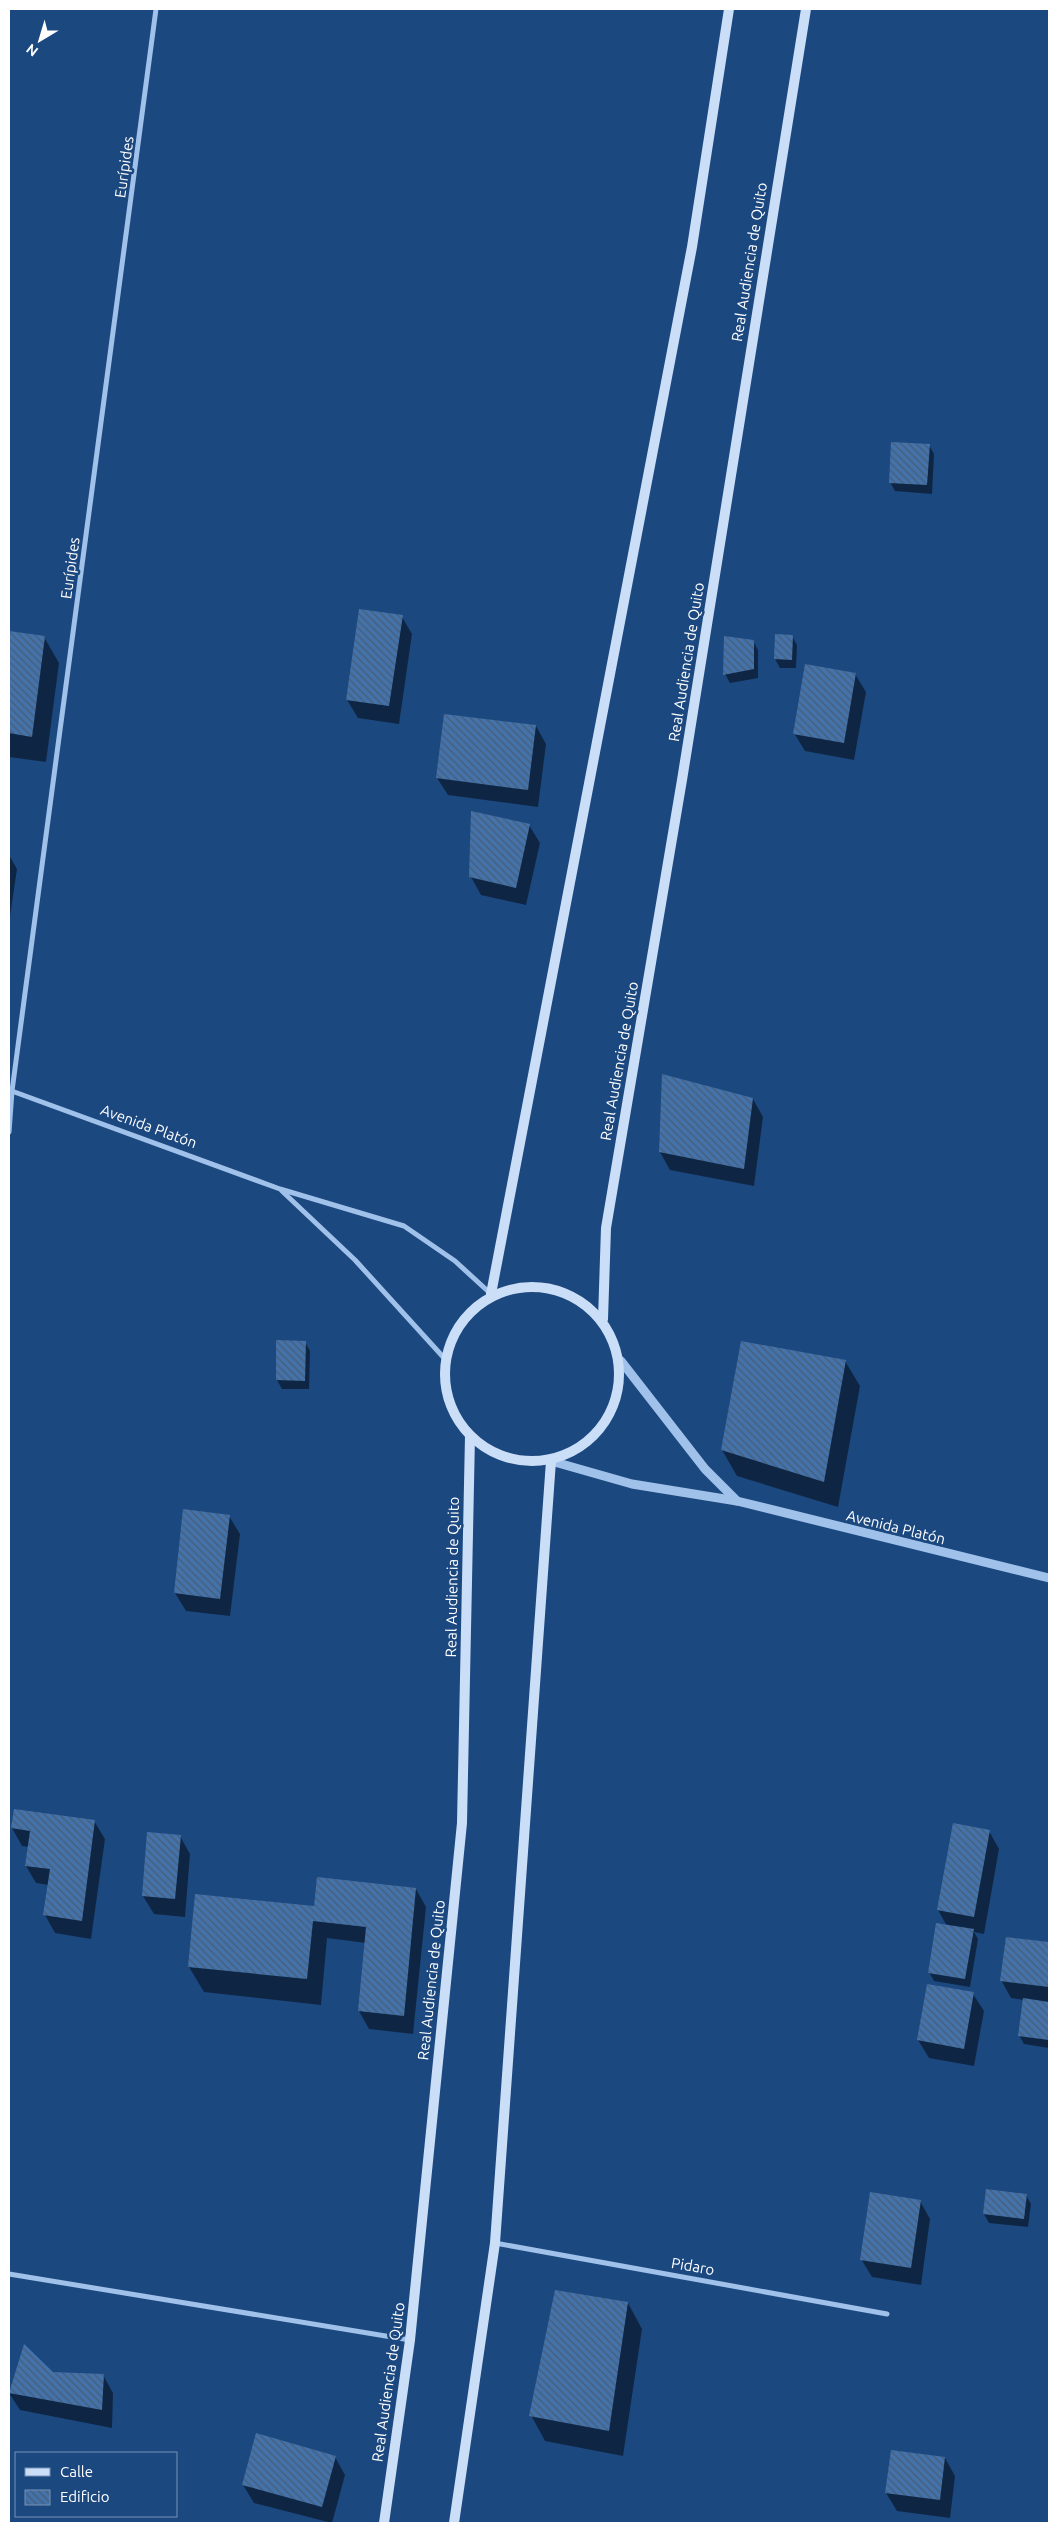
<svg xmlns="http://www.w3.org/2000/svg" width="1058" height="2532" font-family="Ubuntu,sans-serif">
<defs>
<pattern id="building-back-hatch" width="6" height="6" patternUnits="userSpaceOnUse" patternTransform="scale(1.25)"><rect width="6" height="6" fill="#4472aa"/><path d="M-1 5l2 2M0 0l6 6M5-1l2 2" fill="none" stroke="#485d76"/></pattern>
</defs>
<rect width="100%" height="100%" fill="#1c4880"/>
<g fill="#0007">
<polygon points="929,445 934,454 932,494 895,491 890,482"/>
<polygon points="402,617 412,634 399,724 358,718 347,700"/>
<polygon points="9,632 44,637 59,663 46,762 9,757"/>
<polygon points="792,636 797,645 796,668 780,668 775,659"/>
<polygon points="753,641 758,650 758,678 730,683 725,674"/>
<polygon points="855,674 866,692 854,760 805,751 794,733"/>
<polygon points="536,726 546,744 538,807 448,795 437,778"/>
<polygon points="529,825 540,843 526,905 481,895 471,877"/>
<polygon points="9,855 17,869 9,923"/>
<polygon points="753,1099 763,1117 754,1186 670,1170 660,1152"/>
<polygon points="305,1342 310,1351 309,1389 282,1389 277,1380"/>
<polygon points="845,1361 860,1386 838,1507 737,1476 722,1450"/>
<polygon points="185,1511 229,1516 240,1534 230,1616 186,1611 175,1593"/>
<polygon points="94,1821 105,1839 91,1939 55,1933 45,1915 49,1885 36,1883 26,1866 29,1847 22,1846 12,1828"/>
<polygon points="989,1831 999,1849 984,1934 974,1932 978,1939 970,1987 934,1981 929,1972 947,1926 938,1910"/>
<polygon points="180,1836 190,1854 185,1917 154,1914 143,1896"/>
<polygon points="416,1889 426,1907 413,2034 369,2029 359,2011 366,1943 327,1938 321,2005 204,1992 189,1967 315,1910"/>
<polygon points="1007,1938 1049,1944 1049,2048 1024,2044 1019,2035 1024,2000 1011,1998 1001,1980"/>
<polygon points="973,1994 984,2011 974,2066 929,2058 918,2040"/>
<polygon points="987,2191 1026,2195 1031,2204 1028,2227 989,2223 984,2214"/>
<polygon points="920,2201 930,2219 921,2285 872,2277 861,2259"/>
<polygon points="628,2303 642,2329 623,2456 545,2441 531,2415"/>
<polygon points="52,2373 103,2375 113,2393 112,2428 20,2410 9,2393"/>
<polygon points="335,2457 345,2475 332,2523 254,2503 243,2485"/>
<polygon points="945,2458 955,2476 950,2518 897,2511 886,2493"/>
</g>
<g fill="url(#building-back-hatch)">
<polygon points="891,442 930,444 927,485 889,483"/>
<polygon points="359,609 403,615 389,706 346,700"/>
<polygon points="9,631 45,636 32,737 9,733"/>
<polygon points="775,634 793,635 792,660 774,659"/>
<polygon points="724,636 754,640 754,669 723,675"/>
<polygon points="805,664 856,673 844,743 793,734"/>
<polygon points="444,714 536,725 528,790 436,778"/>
<polygon points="471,811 530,824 516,888 469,877"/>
<polygon points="662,1074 753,1098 744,1169 659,1152"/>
<polygon points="276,1340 306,1341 305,1381 276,1380"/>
<polygon points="741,1341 846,1360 824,1482 721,1450"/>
<polygon points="183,1509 230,1515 220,1599 174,1593"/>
<polygon points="14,1809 95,1820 82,1921 43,1915 50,1869 25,1866 30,1831 11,1828"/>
<polygon points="953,1823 990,1830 974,1917 937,1910"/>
<polygon points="147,1832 181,1835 175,1899 142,1896"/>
<polygon points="317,1877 416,1888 404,2016 358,2011 366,1927 313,1921 307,1979 188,1967 195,1894 314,1906"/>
<polygon points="936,1923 974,1929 965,1979 928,1973"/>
<polygon points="1006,1937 1049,1942 1049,1987 1000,1981"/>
<polygon points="927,1984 974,1992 964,2049 917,2040"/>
<polygon points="1023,1998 1049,2002 1049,2040 1018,2036"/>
<polygon points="986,2189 1027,2194 1024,2219 983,2214"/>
<polygon points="870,2192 921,2200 911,2268 860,2260"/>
<polygon points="555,2290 628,2302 609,2431 529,2416"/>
<polygon points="24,2344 53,2372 104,2374 102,2410 9,2393"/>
<polygon points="256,2433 336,2456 322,2507 242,2485"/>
<polygon points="891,2450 945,2457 940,2500 885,2493"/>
</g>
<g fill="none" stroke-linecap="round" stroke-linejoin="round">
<g stroke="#a0c1e9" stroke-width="5">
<polyline points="9,1090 280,1189 404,1226 455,1261 491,1294"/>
<polyline points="9,1132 12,1091 156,9"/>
<polyline points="282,1191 355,1260 445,1359"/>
<polyline points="495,2243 887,2314"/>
<polyline points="9,2274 410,2340"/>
</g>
<g stroke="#a0c1e9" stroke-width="9">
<polyline points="621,1361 705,1469 737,1501"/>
<polyline points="551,1461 632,1484 737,1501 1049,1578"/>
</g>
<g stroke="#cbdef7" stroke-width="10">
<circle cx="532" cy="1374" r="87"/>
<polyline points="491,1294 692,247 729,9"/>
<polyline points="603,1319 606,1228 682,780 806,9"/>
<polyline points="384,2523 410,2340 462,1823 470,1436"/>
<polyline points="454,2523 495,2243 551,1461"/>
</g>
</g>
<g text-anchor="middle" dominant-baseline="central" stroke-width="5" stroke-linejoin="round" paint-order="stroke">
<g font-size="15" fill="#fff" stroke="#1c4880">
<text transform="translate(124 167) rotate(-82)">Eurípides</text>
<text transform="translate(749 262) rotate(-81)">Real Audiencia de Quito</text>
<text transform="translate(70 568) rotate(-82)">Eurípides</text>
<text transform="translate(686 662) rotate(-81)">Real Audiencia de Quito</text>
<text transform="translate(619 1061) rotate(-80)">Real Audiencia de Quito</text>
<text transform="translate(149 1126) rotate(20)">Avenida Platón</text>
<text transform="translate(896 1527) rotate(14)">Avenida Platón</text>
<text transform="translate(452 1577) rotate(-89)">Real Audiencia de Quito</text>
<text transform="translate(431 1980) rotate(-84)">Real Audiencia de Quito</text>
<text transform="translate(693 2266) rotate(10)">Pidaro</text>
<text transform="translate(388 2382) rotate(-82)">Real Audiencia de Quito</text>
</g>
</g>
<rect width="1058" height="2532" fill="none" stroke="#ffffff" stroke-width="20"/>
<rect x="15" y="2452" width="162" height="65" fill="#1c4880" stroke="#7791b3"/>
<rect x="25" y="2468" width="25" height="8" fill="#cbdef7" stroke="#7791b3"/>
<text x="60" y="2477" font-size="15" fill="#ffffff">Calle</text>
<rect x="25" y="2490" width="25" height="15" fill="url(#building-back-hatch)" stroke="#7791b3"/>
<text x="60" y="2502" font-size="15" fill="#ffffff">Edificio</text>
<g transform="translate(40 40) rotate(218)" stroke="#1c4880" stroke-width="4" paint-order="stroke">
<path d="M0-4L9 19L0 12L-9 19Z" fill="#ffffff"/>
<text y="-8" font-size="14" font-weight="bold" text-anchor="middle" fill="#ffffff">N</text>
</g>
</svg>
